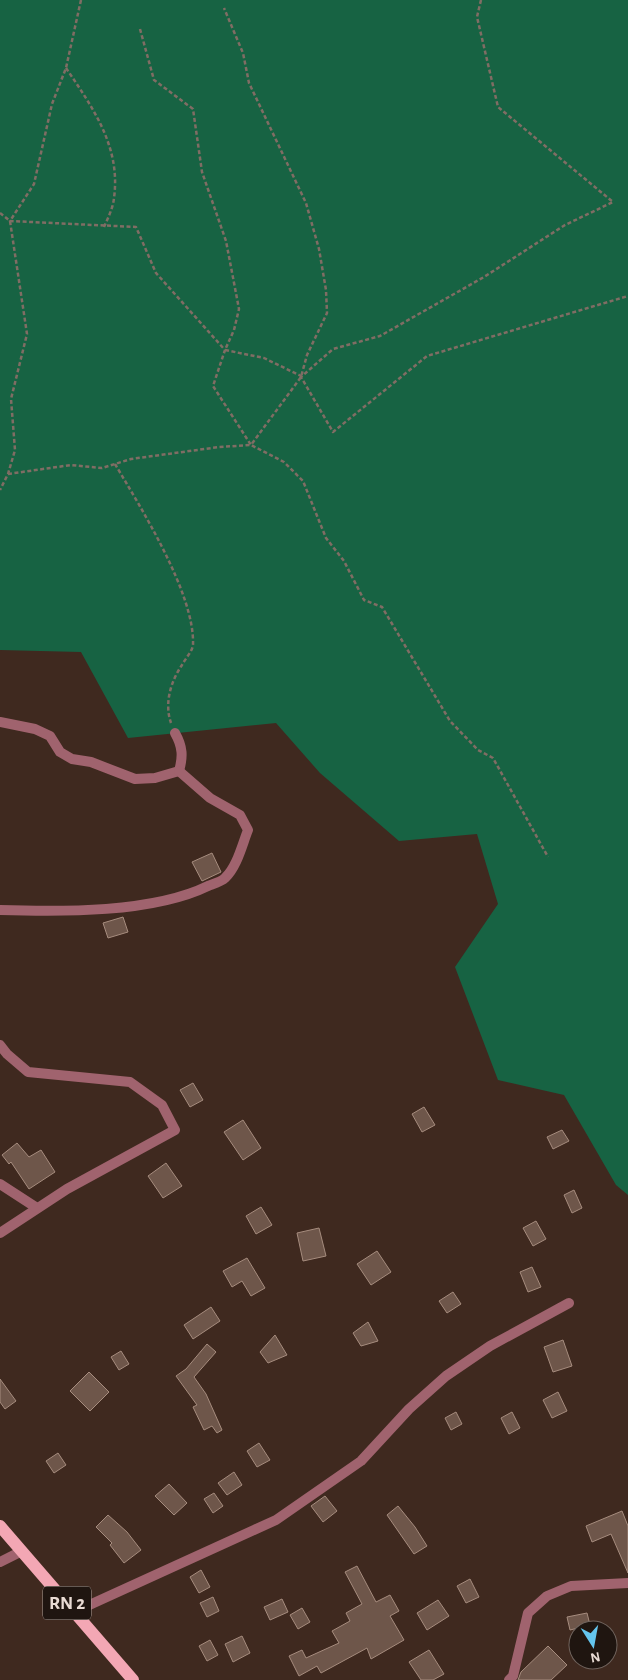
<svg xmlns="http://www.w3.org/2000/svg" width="628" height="1680" font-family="'Alegreya Sans',sans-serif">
<rect width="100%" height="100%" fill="#3f291f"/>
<polygon fill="#176343" points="0,0 628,0 628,1195 616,1185 564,1095 498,1080 455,967 498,904 477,834 399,841 320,773 276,723 128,738 81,652 0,650"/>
<g fill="#6e564a" stroke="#a68c7e">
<polygon points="212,853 221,872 202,881 192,862"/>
<polygon points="123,917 128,932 108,938 103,923"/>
<polygon points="193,1083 203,1100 190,1107 180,1090"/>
<polygon points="424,1107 435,1125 422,1132 412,1114"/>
<polygon points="243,1120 261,1148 243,1160 224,1132"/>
<polygon points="562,1130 569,1141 553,1149 547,1137"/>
<polygon points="17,1143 29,1157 41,1150 55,1172 29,1189 11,1162 9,1164 2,1155"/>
<polygon points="166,1163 182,1186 163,1198 148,1176"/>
<polygon points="574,1190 582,1208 572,1213 564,1195"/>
<polygon points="261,1207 272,1225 256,1234 246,1216"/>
<polygon points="536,1221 546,1239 533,1246 523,1228"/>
<polygon points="319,1228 326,1256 303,1261 297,1233"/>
<polygon points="377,1251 391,1272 371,1285 357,1264"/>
<polygon points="247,1258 265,1288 251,1296 242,1281 232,1287 223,1271"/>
<polygon points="532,1267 541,1287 528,1292 520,1272"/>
<polygon points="453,1292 461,1304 447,1313 439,1301"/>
<polygon points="211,1307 220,1321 193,1339 184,1325"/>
<polygon points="368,1322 378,1341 361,1346 353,1333"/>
<polygon points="275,1335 287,1355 268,1363 260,1352"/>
<polygon points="563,1340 572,1366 553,1372 544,1347"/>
<polygon points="207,1344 216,1352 194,1377 206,1394 222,1430 217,1433 212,1426 204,1430 193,1407 197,1405 176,1376 186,1369"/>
<polygon points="121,1351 129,1364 119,1370 111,1357"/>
<polygon points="89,1372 109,1392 90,1411 70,1391"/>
<polygon points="0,1379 16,1401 5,1409 0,1402"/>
<polygon points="558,1392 567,1411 552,1418 543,1400"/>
<polygon points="456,1412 462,1424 451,1430 445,1418"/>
<polygon points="512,1412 520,1428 509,1434 501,1418"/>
<polygon points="259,1443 270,1460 257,1467 247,1451"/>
<polygon points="58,1453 66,1465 54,1473 46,1461"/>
<polygon points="234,1472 242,1485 227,1495 218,1483"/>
<polygon points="169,1484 187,1503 174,1515 155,1496"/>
<polygon points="214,1493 223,1506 213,1513 204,1499"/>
<polygon points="325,1496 337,1511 323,1522 311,1506"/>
<polygon points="398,1506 415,1527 427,1546 414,1554 387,1515"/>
<polygon points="622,1511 628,1526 628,1573 611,1534 592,1542 586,1526"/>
<polygon points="108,1515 127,1532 141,1550 124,1563 110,1545 112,1543 96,1527"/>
<polygon points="357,1566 376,1602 390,1595 399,1611 390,1616 404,1640 371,1659 367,1648 321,1673 317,1666 299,1676 289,1656 302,1650 306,1658 339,1643 332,1631 350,1621 346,1613 362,1604 345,1572"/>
<polygon points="201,1570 210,1587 199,1593 190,1577"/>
<polygon points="470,1579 479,1597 466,1603 457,1586"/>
<polygon points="213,1597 219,1611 207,1617 200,1603"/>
<polygon points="282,1599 288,1612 270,1620 264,1607"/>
<polygon points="438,1600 449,1616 427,1630 417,1613"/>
<polygon points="302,1608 310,1622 298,1629 290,1615"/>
<polygon points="587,1613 590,1625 570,1630 567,1617"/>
<polygon points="242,1636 250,1653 233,1662 225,1644"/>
<polygon points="210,1640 218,1655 207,1661 199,1646"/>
<polygon points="548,1646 567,1665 551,1680 518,1680 521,1672"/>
<polygon points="429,1650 444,1674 433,1680 421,1680 409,1662"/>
</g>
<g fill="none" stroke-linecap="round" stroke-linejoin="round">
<g stroke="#806d64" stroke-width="2.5" stroke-dasharray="4 2.5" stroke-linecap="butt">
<polyline points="81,0 66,68 52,104 34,184 10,221 136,227 156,273 225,350 213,386 251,445 301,377 307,355 327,313 326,290 319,249 306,203 249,83 243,53 224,8"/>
<polyline points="481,0 477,17 498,107 613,202 565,225 484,277 380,336 333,349 301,377 333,432 427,356 628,296"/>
<polyline points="140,29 154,80 193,109 202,172 226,241 239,309 234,330 225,350 264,358 301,376"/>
<path d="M66 68C93 108 121 147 114 198 113 208 108 218 104 227"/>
<polyline points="0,213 10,221 27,334 11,399 15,450 8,474 0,490"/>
<path d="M115 464C141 508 195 594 193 645 192 652 185 659 182 665 171 681 164 703 171 723"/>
<polyline points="8,474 71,465 102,468 131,459 219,447 251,445 284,462 303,481 326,538 344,561 364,600 382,607 450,721 478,750 493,758 548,857"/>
</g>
<g stroke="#a0636e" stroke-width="10">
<polyline points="0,722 35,729 50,736 60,752 72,759 91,762 135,779 155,778 179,771"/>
<path d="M175 733C183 747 183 757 179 771"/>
<path d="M0 910C61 912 153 913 208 886 213 884 221 882 225 878 237 867 242 845 248 830L240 815 210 798 179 771"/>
<polyline points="0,1045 7,1054 28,1072 130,1082 162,1105 175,1130 67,1189 0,1233"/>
<polyline points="0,1184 37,1208"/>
<polyline points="0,1562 22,1551"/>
<polyline points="74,1612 276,1520 361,1461 409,1409 446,1376 490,1346 569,1303"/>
<polyline points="509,1680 513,1676 528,1613 547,1596 571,1586 628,1583"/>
</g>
<polyline stroke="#f3a7b4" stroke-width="12" points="0,1526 133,1680"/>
</g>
<g text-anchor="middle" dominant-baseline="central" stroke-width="5" stroke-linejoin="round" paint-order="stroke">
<rect fill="#1f1510" stroke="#aca099" stroke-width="1" x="43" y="1586.5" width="48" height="33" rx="4"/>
<g font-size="19" font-weight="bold" fill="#e9dbd4">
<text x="67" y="1603">RN 2</text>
</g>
</g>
<g transform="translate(593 1645) rotate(169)"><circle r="24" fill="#1f1510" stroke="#70645e"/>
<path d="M0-4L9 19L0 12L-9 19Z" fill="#64c5ee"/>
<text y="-8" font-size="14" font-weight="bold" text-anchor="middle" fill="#e9dbd4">N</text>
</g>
</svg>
